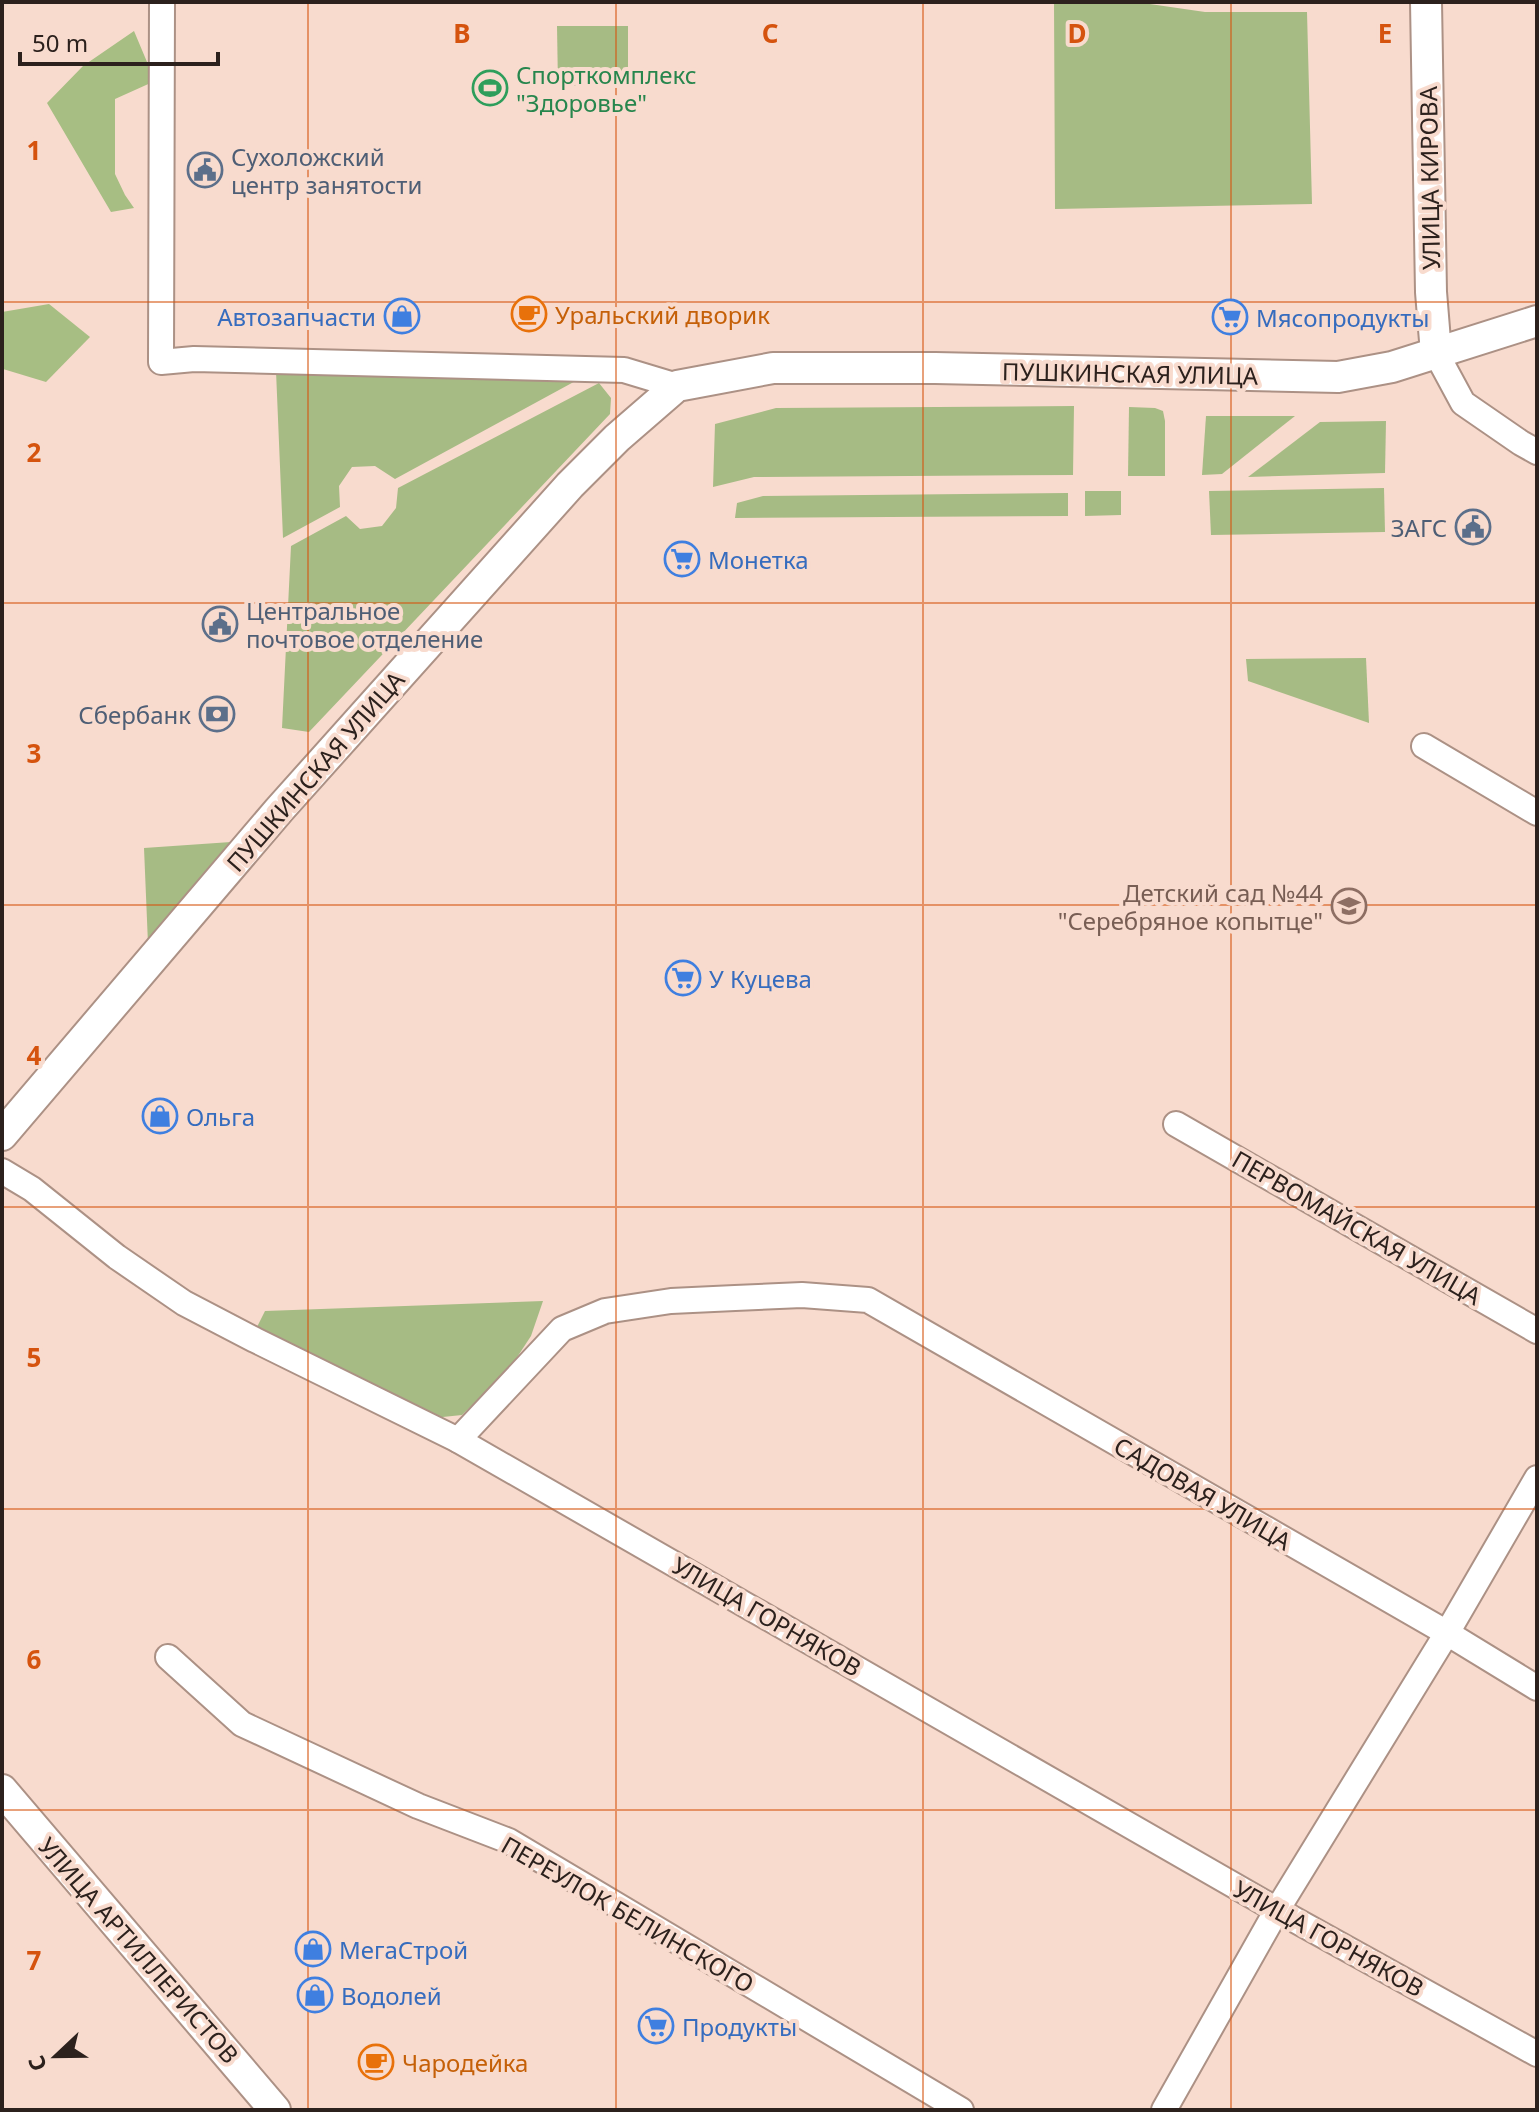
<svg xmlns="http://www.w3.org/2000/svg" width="1539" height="2112" font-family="'Noto Sans',sans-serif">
<rect width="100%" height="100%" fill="#f8dbce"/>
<g fill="#a6bb84">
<polygon points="1054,2 1136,2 1205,12 1307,12 1312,204 1055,209"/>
<polygon points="557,26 628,26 628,86 558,86"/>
<polygon points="276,371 581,378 395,479 375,466 352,467 339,486 340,507 283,538"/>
<polygon points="599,383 611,398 610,414 309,732 282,728 291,546 346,516 360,529 382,526 396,508 398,488"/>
<polygon points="1074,406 1073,475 754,477 713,487 715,424 776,408"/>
<polygon points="1129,407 1155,408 1163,411 1165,421 1165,476 1128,476"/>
<polygon points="1206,416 1295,416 1222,474 1202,475"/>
<polygon points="1386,421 1385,473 1248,477 1320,422"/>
<polygon points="1384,488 1385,532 1211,535 1209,491"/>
<polygon points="1085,491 1121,491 1121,515 1085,516"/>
<polygon points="1068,493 1068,516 735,518 737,503 763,496"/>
<polygon points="1366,658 1369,723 1248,681 1246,659"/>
<polygon points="231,842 148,944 144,848"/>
<polygon points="543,1301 531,1336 508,1371 462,1415 433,1418 255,1331 265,1311"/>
</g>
<g fill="#a7be83">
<polygon points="134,31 155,81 115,99 115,174 125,195 134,208 111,212 47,103 83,66"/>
<polygon points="49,304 90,337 46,382 3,369 2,312"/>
</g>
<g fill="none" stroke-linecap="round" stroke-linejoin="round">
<g stroke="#ac9185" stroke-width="28">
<g id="minor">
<polyline points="162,2 161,362 194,359 624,370 677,386"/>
<polyline points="1436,353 1463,403 1521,443 1537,452"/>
<polyline points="1424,746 1537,813"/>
<polyline points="1176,1124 1537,1331"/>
<polyline points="2,1171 32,1189 117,1257 184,1303 255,1340 458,1440 1277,1910 1537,2054"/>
<polyline points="458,1440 562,1329 605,1311 671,1301 735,1298 802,1295 868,1300 1447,1633 1537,1688"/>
<polyline points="168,1657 242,1724 418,1806 509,1841 961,2110"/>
<polyline points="1164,2110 1277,1910 1447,1633 1537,1478"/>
</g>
</g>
<g stroke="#ac9185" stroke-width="34">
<g id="tertiary">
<polyline points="1426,2 1431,292 1436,353"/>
<polyline points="2,1135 279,810 570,485 617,438 677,386 773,368 935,368 1338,377 1392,367 1537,321"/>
<polyline points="2,1790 275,2110"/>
</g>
</g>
<use href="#minor" stroke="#fff" stroke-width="24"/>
<use href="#tertiary" stroke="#fff" stroke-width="30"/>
</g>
<path fill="none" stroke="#d5530e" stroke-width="2" stroke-opacity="0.55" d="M308 2V2110M616 2V2110M923 2V2110M1231 2V2110M2 302H1537M2 603H1537M2 905H1537M2 1207H1537M2 1509H1537M2 1810H1537"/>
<defs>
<g id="stadium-ring" transform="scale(1.8)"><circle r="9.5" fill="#f8dbce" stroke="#2e9e5b" stroke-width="1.5"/><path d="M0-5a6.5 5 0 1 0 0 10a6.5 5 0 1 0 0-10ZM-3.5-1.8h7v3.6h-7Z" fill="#2e9e5b"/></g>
<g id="civic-ring" transform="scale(1.8)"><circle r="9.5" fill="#f8dbce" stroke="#5c6f8a" stroke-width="1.5"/><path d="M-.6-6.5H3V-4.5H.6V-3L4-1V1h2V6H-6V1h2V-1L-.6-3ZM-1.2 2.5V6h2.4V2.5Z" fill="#5c6f8a"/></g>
<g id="cafe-ring" transform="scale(1.8)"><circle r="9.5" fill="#f8dbce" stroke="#e8710a" stroke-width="1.5"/><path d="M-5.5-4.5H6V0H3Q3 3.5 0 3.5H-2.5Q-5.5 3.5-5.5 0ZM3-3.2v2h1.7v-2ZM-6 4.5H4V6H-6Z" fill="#e8710a"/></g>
<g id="shop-ring" transform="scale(1.8)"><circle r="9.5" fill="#f8dbce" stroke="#3f7fe0" stroke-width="1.5"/><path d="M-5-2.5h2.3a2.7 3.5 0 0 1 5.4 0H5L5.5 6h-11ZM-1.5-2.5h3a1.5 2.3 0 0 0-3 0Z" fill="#3f7fe0"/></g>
<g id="supermarket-ring" transform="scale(1.8)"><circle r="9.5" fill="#f8dbce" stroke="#3f7fe0" stroke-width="1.5"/><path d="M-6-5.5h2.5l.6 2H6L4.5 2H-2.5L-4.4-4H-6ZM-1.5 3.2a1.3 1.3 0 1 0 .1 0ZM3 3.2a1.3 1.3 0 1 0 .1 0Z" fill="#3f7fe0"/></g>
<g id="bank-ring" transform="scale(1.8)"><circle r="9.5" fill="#f8dbce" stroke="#5c6f8a" stroke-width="1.5"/><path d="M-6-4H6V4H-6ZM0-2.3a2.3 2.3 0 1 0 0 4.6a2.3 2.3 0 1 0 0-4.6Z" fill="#5c6f8a"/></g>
<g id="school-ring" transform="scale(1.8)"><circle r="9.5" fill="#f8dbce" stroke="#8d6e63" stroke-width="1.5"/><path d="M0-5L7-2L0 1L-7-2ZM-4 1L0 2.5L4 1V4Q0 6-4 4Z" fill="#8d6e63"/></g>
</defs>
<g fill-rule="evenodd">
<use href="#stadium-ring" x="490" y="88"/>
<use href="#civic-ring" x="205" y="170"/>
<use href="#cafe-ring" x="529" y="314"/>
<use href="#shop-ring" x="402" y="316"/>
<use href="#supermarket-ring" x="1230" y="317"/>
<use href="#civic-ring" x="1473" y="527"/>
<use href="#supermarket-ring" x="682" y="559"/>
<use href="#civic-ring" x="220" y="624"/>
<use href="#bank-ring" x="217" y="714"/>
<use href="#school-ring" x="1349" y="906"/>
<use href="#supermarket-ring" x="683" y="978"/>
<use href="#shop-ring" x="160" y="1116"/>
<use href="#shop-ring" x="313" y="1949"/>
<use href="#shop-ring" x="315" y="1995"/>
<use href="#supermarket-ring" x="656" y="2026"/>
<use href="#cafe-ring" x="376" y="2062"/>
</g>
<g text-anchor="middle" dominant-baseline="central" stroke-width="8" stroke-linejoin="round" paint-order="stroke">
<g font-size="24" fill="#27864d" stroke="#f8dbce" text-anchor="start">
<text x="516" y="74">Спорткомплекс<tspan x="516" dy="28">"Здоровье"</tspan></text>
</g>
<g font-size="24" fill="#4e5e75" stroke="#f8dbce" text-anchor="start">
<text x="231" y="156">Сухоложский<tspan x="231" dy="28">центр занятости</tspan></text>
<text x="1447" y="527" text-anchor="end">ЗАГС</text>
<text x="246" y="610">Центральное<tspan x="246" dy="28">почтовое отделение</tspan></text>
<text x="191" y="714" text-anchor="end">Сбербанк</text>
</g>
<g font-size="24" fill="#2c211d" stroke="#f8dbce">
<text transform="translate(1429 178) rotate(-91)">УЛИЦА КИРОВА</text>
<text transform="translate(1130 373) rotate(1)">ПУШКИНСКАЯ УЛИЦА</text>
<text transform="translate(315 771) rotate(-49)">ПУШКИНСКАЯ УЛИЦА</text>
<text transform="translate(1357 1227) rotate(30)">ПЕРВОМАЙСКАЯ УЛИЦА</text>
<text transform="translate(1203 1493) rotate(30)">САДОВАЯ УЛИЦА</text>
<text transform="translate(767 1616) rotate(30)">УЛИЦА ГОРНЯКОВ</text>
<text transform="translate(628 1914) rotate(30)">ПЕРЕУЛОК БЕЛИНСКОГО</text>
<text transform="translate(1329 1938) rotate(29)">УЛИЦА ГОРНЯКОВ</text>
<text transform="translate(139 1950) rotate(49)">УЛИЦА АРТИЛЛЕРИСТОВ</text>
</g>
<g font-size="24" fill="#c56008" stroke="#f8dbce" text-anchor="start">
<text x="555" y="314">Уральский дворик</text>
<text x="402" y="2062">Чародейка</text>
</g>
<g font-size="24" fill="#366cbe" stroke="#f8dbce" text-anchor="start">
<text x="376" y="316" text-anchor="end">Автозапчасти</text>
<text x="1256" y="317">Мясопродукты</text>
<text x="708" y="559">Монетка</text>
<text x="709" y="978">У Куцева</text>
<text x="186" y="1116">Ольга</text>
<text x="339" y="1949">МегаСтрой</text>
<text x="341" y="1995">Водолей</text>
<text x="682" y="2026">Продукты</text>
</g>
<g font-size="24" fill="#785e54" stroke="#f8dbce" text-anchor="end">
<text x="1323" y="892">Детский сад №44<tspan x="1323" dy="28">"Серебряное копытце"</tspan></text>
</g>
</g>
<g font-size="26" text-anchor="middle" font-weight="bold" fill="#d5530e" stroke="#f8dbce" stroke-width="8" stroke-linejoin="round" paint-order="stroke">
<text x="462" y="43">B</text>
<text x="770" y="43">C</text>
<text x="1077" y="43">D</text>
<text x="1385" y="43">E</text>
<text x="34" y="160">1</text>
<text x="34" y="462">2</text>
<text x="34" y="763">3</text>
<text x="34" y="1065">4</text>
<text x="34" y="1367">5</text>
<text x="34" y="1669">6</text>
<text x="34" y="1970">7</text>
</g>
<rect width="1539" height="2112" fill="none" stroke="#2c211d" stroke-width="8"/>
<g transform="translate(56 2056) rotate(248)" stroke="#f8dbce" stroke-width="6" paint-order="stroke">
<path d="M0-6L14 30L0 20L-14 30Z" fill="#2c211d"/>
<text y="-12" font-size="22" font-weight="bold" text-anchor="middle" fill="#2c211d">С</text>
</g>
<path d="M20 52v12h198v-12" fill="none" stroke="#2c211d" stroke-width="4"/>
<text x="32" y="52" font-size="24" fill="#2c211d" stroke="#f8dbce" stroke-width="6" paint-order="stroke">50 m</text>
</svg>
